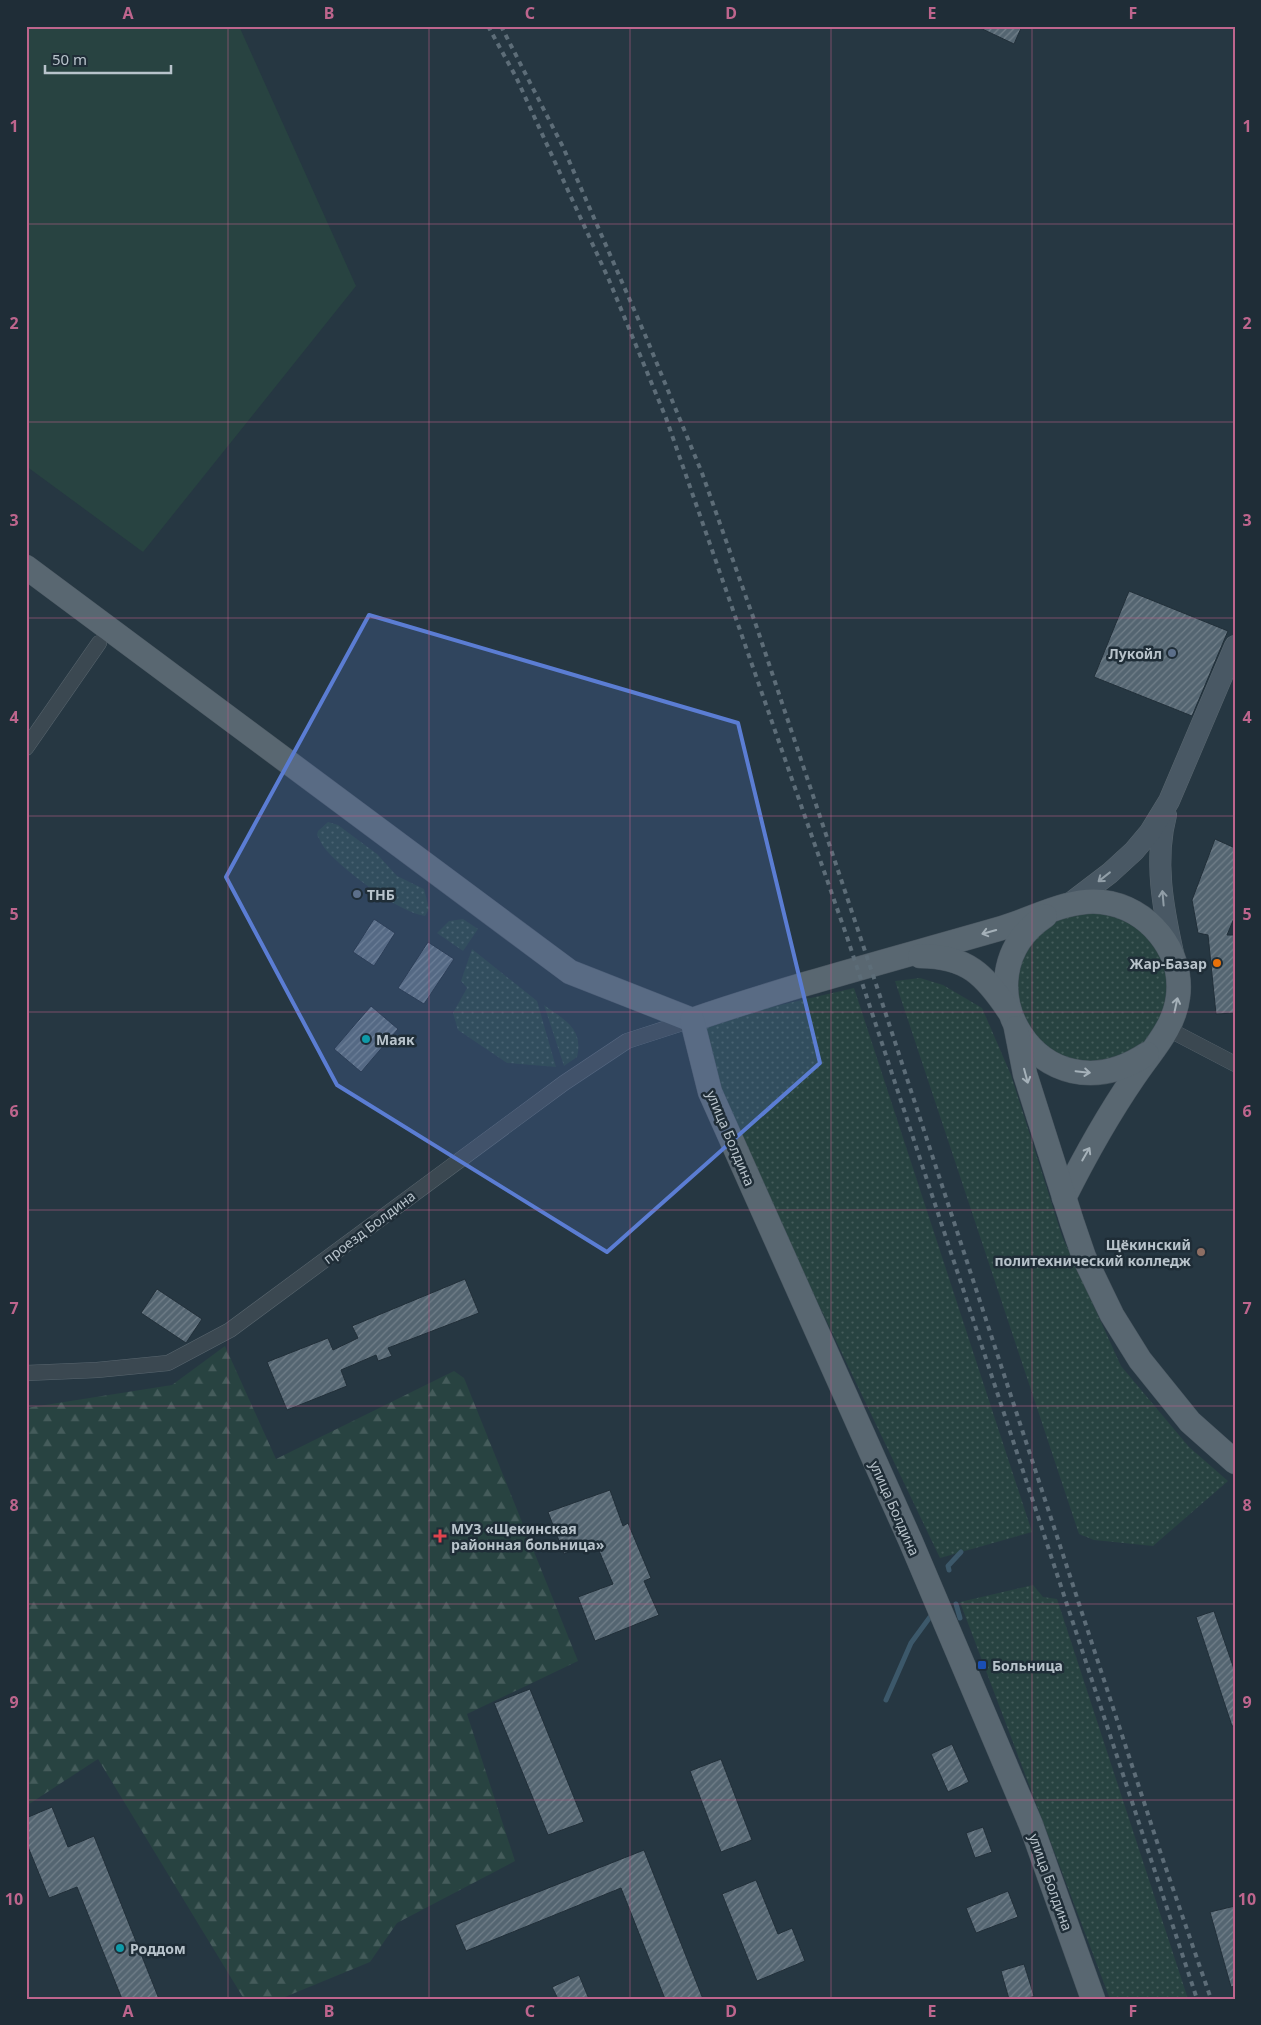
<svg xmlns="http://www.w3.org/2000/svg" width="1261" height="2025" font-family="'Noto Sans',sans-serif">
<defs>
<pattern id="grass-dots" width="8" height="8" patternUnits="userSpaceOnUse" patternTransform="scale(1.25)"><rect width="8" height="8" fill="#284341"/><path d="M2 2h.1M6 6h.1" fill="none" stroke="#455c5b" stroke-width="1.8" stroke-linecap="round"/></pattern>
<pattern id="forest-firs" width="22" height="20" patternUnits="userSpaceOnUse" patternTransform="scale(1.25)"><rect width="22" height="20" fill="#284341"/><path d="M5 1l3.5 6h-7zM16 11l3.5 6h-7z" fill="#455c5b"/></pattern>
<pattern id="building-hatch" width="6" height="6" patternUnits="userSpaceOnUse" patternTransform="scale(1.25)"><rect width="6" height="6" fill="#546571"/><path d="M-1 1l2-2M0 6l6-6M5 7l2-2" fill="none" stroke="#72808a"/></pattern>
</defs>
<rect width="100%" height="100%" fill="#263742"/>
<g fill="url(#grass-dots)">
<path d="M328 822 338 825 377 854 397 876 424 889 429 909 425 916C398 912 346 872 327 851 323 847 320 840 317 835L318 831Z"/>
<circle cx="1093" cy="987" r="75"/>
<polygon points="463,919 478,929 463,951 437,933 449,921"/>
<polygon points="472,949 537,1001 556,1067 507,1063 458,1030 453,1013 467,988 461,981"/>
<polygon points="920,978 943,985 982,1008 1011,1075 1062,1236 1121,1366 1189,1447 1228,1481 1153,1546 1094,1540 1079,1534 895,981"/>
<polygon points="854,988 1032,1532 940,1558 716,1090 699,1024"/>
<path d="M544 1005C564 1020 584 1028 577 1057L564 1066Z"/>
<polygon points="1033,1585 1043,1597 1057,1599 1188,1999 1110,1999 960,1602"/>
</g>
<polygon fill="url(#forest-firs)" points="225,1346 276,1459 454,1371 464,1378 578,1661 467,1714 515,1861 397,1923 370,1962 280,1999 244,1999 98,1759 26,1806 26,1408 172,1385"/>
<polygon fill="#284341" points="26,26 239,26 356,286 143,552 26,466"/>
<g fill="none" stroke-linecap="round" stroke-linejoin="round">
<g stroke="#3c586a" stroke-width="5">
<polyline points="949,1570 948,1566 961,1552"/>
<polyline points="956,1604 960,1618"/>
<polyline points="886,1700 911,1643 930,1617"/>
</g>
</g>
<g fill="url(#building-hatch)" stroke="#212f39">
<polygon points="976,26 1022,26 1014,44"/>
<polygon points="1129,591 1228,631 1192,716 1094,677"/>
<polygon points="1215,839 1235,848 1235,916 1227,935 1235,935 1235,1013 1216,1014 1208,935 1198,933 1192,900"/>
<polygon points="374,919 395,933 374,966 353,952"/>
<polygon points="428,942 454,959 424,1004 398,988"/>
<polygon points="371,1006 398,1029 361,1072 334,1049"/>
<polygon points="465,1279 479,1313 388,1348 392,1356 378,1361 376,1355 341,1370 347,1386 287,1410 267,1362 328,1338 333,1350 358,1338 352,1326"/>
<polygon points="157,1289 202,1319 186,1343 141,1313"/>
<polygon points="610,1490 623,1526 628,1523 651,1578 644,1581 659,1615 595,1641 578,1597 613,1584 595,1541 564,1554 548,1512"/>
<polygon points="1214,1611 1235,1672 1235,1726 1232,1726 1196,1617"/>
<polygon points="530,1689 584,1822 548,1835 494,1703"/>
<polygon points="952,1744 969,1782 948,1792 931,1754"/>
<polygon points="721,1759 752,1840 721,1852 690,1771"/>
<polygon points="52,1807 68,1847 94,1836 159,1999 122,1999 77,1887 49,1898 26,1842 26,1818"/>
<polygon points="983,1827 992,1852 975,1858 966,1833"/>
<polygon points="644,1850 703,1999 665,1999 621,1888 466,1951 455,1925"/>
<polygon points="756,1880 778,1934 792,1928 805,1961 757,1981 722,1894"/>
<polygon points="1008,1891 1018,1917 976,1933 966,1908"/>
<polygon points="1235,1906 1235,1986 1231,1987 1210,1912"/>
<polygon points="1024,1964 1034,1996 1026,1999 1009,1999 1001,1971"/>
<polygon points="579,1975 589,1999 558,1999 552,1987"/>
</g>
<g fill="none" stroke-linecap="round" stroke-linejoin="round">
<g stroke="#59666f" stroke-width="16">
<g id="street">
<polyline points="26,748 99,643"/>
<polyline points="1168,1029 1235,1064"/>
<polyline points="26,1373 97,1370 168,1363 230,1330 564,1083 627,1041 692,1020"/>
</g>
</g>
<g stroke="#59666f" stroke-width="22">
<g id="secondary">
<path d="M1166 815C1154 860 1163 908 1173 953"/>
<polyline points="1068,905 1110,873 1134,851 1150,832 1169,801 1235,646"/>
</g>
</g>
<g stroke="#47545e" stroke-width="25">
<g id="primary">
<path d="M26 567 570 972 692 1020C794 985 898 958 1002 928 1033 919 1069 898 1102 902 1148 907 1184 951 1178 997 1174 1029 1151 1051 1134 1077 1108 1115 1085 1156 1064 1198"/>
<path d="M1045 916C953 977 1039 1125 1147 1054"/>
<path d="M920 956C967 956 985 975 1009 1011"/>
<polyline points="692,1020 710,1092 911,1542 1031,1825 1093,1999"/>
<polyline points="1016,1028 1025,1074 1072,1222 1084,1257 1112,1315 1140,1360 1190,1422 1235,1462"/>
</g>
</g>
<use href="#street" stroke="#3b4851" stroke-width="15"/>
<use href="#secondary" stroke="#495864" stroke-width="21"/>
<use href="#primary" stroke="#596771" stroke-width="24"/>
<g stroke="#5d6d78" stroke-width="4" stroke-dasharray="5 5" stroke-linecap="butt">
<polyline points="488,26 516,77 609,280 666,418 847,937 1197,1999"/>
<polyline points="501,26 563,147 646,337 702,473 757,628 878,990 1161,1854 1211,1999"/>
</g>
</g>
<defs><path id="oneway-shaft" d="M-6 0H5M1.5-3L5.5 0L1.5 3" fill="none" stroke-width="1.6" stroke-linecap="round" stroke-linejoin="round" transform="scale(1.25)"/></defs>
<g stroke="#919ea7">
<use href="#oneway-shaft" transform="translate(1104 877) rotate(142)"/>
<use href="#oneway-shaft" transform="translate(1163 898) rotate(-95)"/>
</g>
<g stroke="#a5b1b9">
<use href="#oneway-shaft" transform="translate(989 932) rotate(164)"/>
<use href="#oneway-shaft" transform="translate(1176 1005) rotate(-78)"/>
<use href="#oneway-shaft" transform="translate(1083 1072) rotate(6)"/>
<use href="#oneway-shaft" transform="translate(1026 1076) rotate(75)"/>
<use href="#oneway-shaft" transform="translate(1086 1154) rotate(-60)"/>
</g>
<path fill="#5b7dd3" fill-opacity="0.2" stroke="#5b7dd3" stroke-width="4" stroke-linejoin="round" d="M369 615 738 723 820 1063 607 1252 337 1085 226 877Z"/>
<path fill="none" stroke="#be658d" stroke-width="1" stroke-opacity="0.55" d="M228 26V1999M429 26V1999M630 26V1999M831 26V1999M1032 26V1999M26 224H1235M26 422H1235M26 618H1235M26 816H1235M26 1012H1235M26 1210H1235M26 1406H1235M26 1604H1235M26 1800H1235"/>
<g fill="#5c6f8a" stroke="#1f2d37" stroke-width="2">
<circle cx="1172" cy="653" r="5"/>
<circle cx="357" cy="894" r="5"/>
</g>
<circle fill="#e8710a" stroke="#1f2d37" stroke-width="2" cx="1217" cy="963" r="5"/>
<g fill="#0f9aa8" stroke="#1f2d37" stroke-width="2">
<circle cx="366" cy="1039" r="5"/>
<circle cx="120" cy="1948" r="5"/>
</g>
<circle fill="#8d6e63" stroke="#1f2d37" stroke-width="2" cx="1201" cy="1252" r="5"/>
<path fill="#e0444e" stroke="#1f2d37" stroke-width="2" d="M437.5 1528.5h5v5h5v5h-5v5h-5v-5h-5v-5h5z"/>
<rect fill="#1a4fb4" stroke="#1f2d37" stroke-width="2" x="977" y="1660" width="10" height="10" rx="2.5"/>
<g text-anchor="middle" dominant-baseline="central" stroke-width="5" stroke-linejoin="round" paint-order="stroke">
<g font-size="14" font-weight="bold" fill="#b8c3cb" stroke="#1f2d37" text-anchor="start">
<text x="1162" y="653" text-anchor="end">Лукойл</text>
<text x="367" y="894">ТНБ</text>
<text x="1207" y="963" text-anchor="end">Жар-Базар</text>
<text x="376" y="1039">Маяк</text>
<text x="1191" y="1244" text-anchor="end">Щёкинский<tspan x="1191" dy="16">политехнический колледж</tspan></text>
<text x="451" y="1528">МУЗ «Щекинская<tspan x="451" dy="16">районная больница»</tspan></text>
<text x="992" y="1665">Больница</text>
<text x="130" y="1948">Роддом</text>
</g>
<g font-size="14" fill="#b8c3cb" stroke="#1f2d37">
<text transform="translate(731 1138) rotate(67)">улица Болдина</text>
<text transform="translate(369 1227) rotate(-37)">проезд Болдина</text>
<text transform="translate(895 1508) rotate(66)">улица Болдина</text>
<text transform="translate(1051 1882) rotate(70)">улица Болдина</text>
</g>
</g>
<rect width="1261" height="2025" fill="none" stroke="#1f2d37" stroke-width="55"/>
<path d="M45 65v8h126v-8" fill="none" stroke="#b8c3cb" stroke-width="2.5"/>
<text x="52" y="65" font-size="15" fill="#b8c3cb" stroke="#1f2d37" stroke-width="4" paint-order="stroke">50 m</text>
<rect x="28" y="28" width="1206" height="1970" fill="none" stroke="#be658d" stroke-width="2"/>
<g font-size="16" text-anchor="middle" font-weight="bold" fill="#be658d">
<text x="128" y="19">A</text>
<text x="329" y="19">B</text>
<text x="530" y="19">C</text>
<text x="731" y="19">D</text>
<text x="932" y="19">E</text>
<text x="1133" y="19">F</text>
<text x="14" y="132">1</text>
<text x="1247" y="132">1</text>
<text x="14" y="329">2</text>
<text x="1247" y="329">2</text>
<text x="14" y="526">3</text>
<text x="1247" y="526">3</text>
<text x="14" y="723">4</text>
<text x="1247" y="723">4</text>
<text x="14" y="920">5</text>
<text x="1247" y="920">5</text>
<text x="14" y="1117">6</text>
<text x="1247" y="1117">6</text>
<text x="14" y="1314">7</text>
<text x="1247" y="1314">7</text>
<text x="14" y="1511">8</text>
<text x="1247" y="1511">8</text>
<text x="14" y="1708">9</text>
<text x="1247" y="1708">9</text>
<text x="14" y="1905">10</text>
<text x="1247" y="1905">10</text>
<text x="128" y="2017">A</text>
<text x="329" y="2017">B</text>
<text x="530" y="2017">C</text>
<text x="731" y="2017">D</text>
<text x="932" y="2017">E</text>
<text x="1133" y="2017">F</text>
</g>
</svg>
